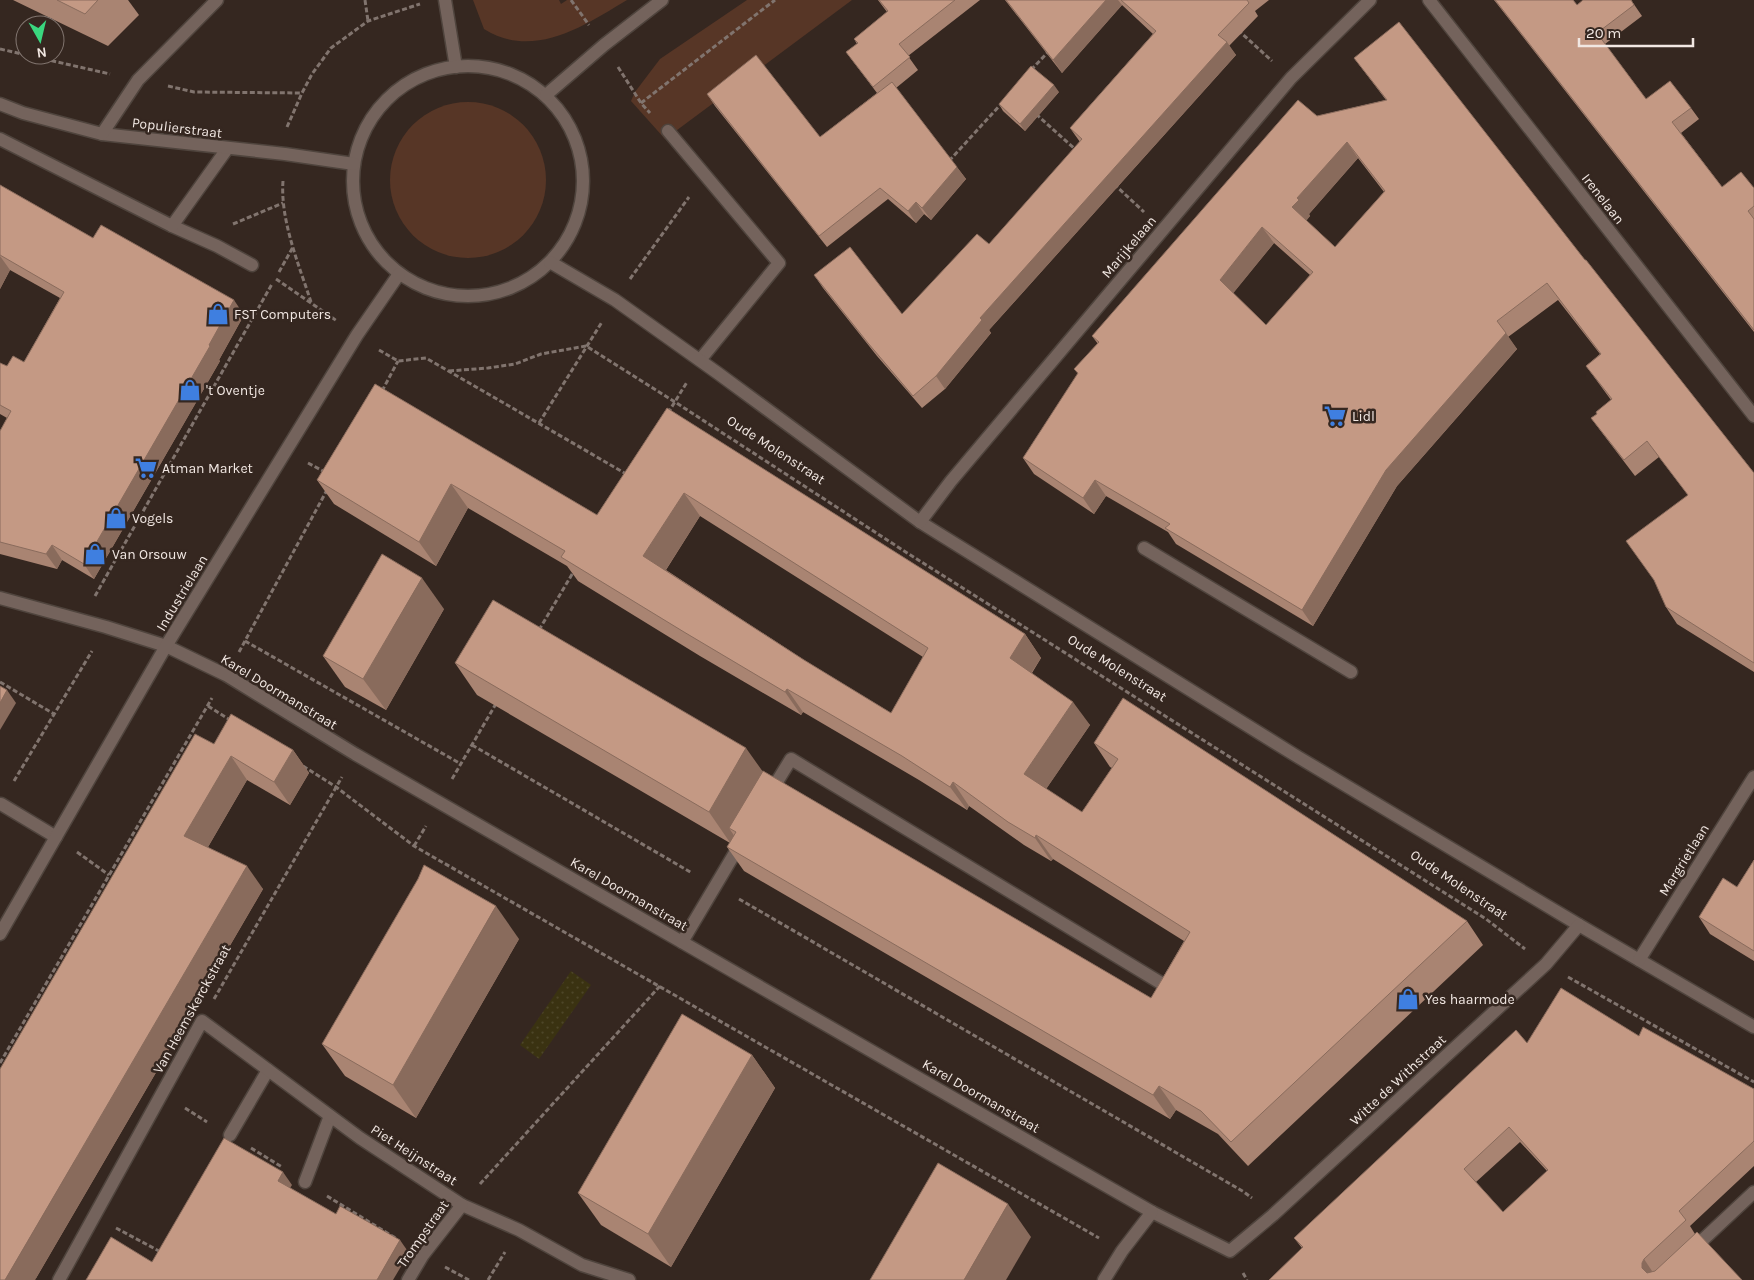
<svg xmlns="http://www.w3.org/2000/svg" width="1754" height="1280" font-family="Karla,sans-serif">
<defs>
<pattern id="sand-dots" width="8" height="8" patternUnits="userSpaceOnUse" patternTransform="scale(1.25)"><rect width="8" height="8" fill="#3a3211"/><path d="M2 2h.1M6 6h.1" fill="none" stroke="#4d4628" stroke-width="1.8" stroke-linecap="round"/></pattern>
</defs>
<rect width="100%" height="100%" fill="#352720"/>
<g fill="#573626">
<path d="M473 0H559L561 4 567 0H627C584 26 533 60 484 29Z"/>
<polygon points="747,0 852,0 665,139 631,101 635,92 660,59"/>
<circle cx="468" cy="180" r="78"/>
</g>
<polygon fill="url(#sand-dots)" points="571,971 591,985 539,1059 520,1045"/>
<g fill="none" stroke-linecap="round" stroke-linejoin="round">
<g stroke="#4f443d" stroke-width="15">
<g id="lane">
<polyline points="668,131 779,263 700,360"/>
<polyline points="0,139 172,226 217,246 252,265"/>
<polyline points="172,226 227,149"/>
<polyline points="770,793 791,759 1174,991"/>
<polyline points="1,804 56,837"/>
<polyline points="682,942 742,841"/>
<polyline points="230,1135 268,1070"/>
<polyline points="305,1182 330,1116"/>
</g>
</g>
<g stroke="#4f443d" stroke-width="15">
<g id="street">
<polyline points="445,0 456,67"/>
<polyline points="1429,0 1754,416"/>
<circle cx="468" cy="181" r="115"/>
<polyline points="546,95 604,45 662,0"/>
<polyline points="0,104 23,113 102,134 285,154 354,164"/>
<polyline points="102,134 138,80 217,0"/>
<polyline points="550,262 615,300 719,374 920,522 1298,757 1579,925 1754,1027"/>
<polyline points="920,522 951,481 1291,78 1370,0"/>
<polyline points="1144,548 1351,672"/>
<polyline points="0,598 106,627 166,646 226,675 355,754 1054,1156 1152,1212 1230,1251 1273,1215 1546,964 1579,925"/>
<polyline points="0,934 166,646 357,335 399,274"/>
<polyline points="1639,960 1754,777"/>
<polyline points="1692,1250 1754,1192"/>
<polyline points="59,1280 202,1021 360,1138 462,1205 519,1230 582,1265 629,1280"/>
<polyline points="408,1280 423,1255 462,1205"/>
<polyline points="1104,1280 1122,1251 1152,1212"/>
</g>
</g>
<g stroke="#81746e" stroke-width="3" stroke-dasharray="5 2.5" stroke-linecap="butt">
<polyline points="365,0 368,21"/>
<polyline points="571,0 589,25"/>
<polyline points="1238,30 1272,61"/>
<polyline points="0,49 110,74"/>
<polyline points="618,67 641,103 650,113"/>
<polyline points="1031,70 1049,51"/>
<polyline points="168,86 194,92 302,93"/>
<polyline points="641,103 775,0"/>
<polyline points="1036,114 1076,150"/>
<polyline points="287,127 302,93 312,74 331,48 368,21 420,4"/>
<polyline points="949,161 1002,103"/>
<path d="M283 181C280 220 299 265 311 302"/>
<polyline points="1114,184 1144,212"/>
<polyline points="233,224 283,203"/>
<polyline points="279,272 293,247"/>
<polyline points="276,279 337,321"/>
<polyline points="630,279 689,197"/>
<polyline points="379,350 398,361 426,358 628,475"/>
<polyline points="449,371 488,368 515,364 541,354 586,346 675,402 901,549 1486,919 1525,949"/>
<polyline points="382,391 398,361"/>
<polyline points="668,413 687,382"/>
<polyline points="539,423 602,322"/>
<polyline points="308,463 325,472"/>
<polyline points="95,596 272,284"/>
<polyline points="539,630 574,571"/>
<polyline points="245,641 461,764"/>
<polyline points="239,652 327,490"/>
<polyline points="0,682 54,714"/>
<polyline points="208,706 230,720"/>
<polyline points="472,745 692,873"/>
<polyline points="303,766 336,787 414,846 1099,1238"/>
<polyline points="452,779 497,702"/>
<polyline points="14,781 92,651"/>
<polyline points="414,846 426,826"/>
<polyline points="77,852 109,875"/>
<polyline points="739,899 1244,1192 1252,1198"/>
<polyline points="1568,977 1754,1082"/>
<polyline points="214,999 342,777"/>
<polyline points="0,1063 212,698"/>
<polyline points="185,1108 207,1122"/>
<polyline points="251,1148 282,1167"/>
<polyline points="480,1184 660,986"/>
<polyline points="327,1196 397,1239"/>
<polyline points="116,1228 159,1251 160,1249"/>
<polyline points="445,1267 469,1280"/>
<polyline points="1243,1273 1247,1280"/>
<polyline points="488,1280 505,1252"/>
</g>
<use href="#lane" stroke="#74635c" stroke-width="12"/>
<use href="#street" stroke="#74635c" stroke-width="12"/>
</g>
<g fill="#a98472" fill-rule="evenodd">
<polygon points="13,0 128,0 139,15 108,46"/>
<polygon points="878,0 980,0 908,56 918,70 896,88 966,179 931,220 924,214 916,223 888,199 827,247 715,106 707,94 820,137 877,93 846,52 857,44 854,39 887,12"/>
<polygon points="1005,0 1269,0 1255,11 1258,16 1229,46 1236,55 989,330 991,333 945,389 922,408 877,356 823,288 814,275 902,314 989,244 1080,142 1070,128 1153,34 1122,5 1062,73"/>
<polygon points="1494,0 1573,0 1577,5 1631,0 1642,16 1605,44 1646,99 1691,108 1699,119 1681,133 1722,187 1754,188 1754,332"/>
<path d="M1354 58 1585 260 1754 473V672L1677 624 1666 607 1688 495 1659 457 1635 476 1603 434 1591 418 1597 414 1611 400 1586 366 1600 354 1558 300 1508 337 1517 349 1397 486 1313 626 1176 544 1168 532 1106 496 1094 514 1034 474 1023 458 1078 374 1074 369 1098 344 1092 336 1317 116 1386 100ZM1358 158 1384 192 1335 247 1306 220 1310 216 1309 214ZM1274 243 1310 275 1266 325 1233 293Z"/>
<polygon points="1059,92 1025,131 1003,111 999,104"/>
<polygon points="0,185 93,238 244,315 219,360 220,361 94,579 62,560 57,569 0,554 0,431 7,418 0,414 0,363 7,366 24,362 60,298 10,270 0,289"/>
<path d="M375 384 597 515 667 408 1025 634 1041 658 1032 673 1090 725 1046 789 1082 812 1112 768 1110 767 1094 743 1467 921 1483 945 1248 1166 1218 1134 1176 1110 1170 1119 744 871 727 847 730 843 477 695 455 663 763 771 1151 998 1184 941 1053 859 1051 861 1024 845 969 806 967 810 919 780 803 712 801 715 700 656 578 581 567 566 468 508 436 566 334 504 317 480ZM700 516 923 657 891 713 804 660 666 570Z"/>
<polygon points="444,609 386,710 345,687 323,656"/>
<polygon points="214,744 293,750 309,773 290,805 247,780 208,847 263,889 35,1280"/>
<polygon points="1754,860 1754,961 1710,934 1699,917 1737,887"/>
<polygon points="519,939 416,1118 345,1076 322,1044"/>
<path d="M1639 1036 1754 1089V1166L1690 1226 1695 1234 1742 1280 1302 1248 1294 1238 1527 1043ZM1520 1142 1547 1171 1503 1212 1476 1182Z"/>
<polygon points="752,1055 775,1088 671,1267 601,1225 578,1193"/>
</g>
<g fill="#896b5c">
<polygon points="1106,0 1118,0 1122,5 1062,73 1053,60"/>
<polygon points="1227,42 1236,55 989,330 991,333 945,389 936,376 980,318"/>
<polygon points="1054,85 1059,92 1025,131 1020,124"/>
<polygon points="1347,142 1358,158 1309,214 1310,216 1304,224 1292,207 1297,198"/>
<polygon points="957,167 966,179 931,220 922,208"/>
<polygon points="916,202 924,214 916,223 908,211"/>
<polygon points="1262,227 1274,243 1231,296 1220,280"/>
<polygon points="0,256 10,270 0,289"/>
<polygon points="234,300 244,315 219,360 220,361 94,579 84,564"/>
<polygon points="1506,333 1517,349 1397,486 1313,626 1302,610 1386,470"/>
<polygon points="1095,480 1106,496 1094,514 1083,498"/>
<polygon points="451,484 468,508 436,566 419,542"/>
<polygon points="684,493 700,516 660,579 643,556"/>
<polygon points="52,545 62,560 57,569 46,554"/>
<polygon points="422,578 444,609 386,710 363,679"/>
<polygon points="1025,634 1041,658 1026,681 1010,658"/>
<polygon points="787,689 803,712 801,715 785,692"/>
<polygon points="7,690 16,703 0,730 0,703"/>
<polygon points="1073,702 1090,725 1040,798 1024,774"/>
<polygon points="746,748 768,779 729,828 735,837 731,844 709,812"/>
<polygon points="293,750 309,773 290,805 274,782"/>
<polygon points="231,756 247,780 201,859 184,836"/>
<polygon points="953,782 969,806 967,810 950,787"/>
<polygon points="1036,835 1053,859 1051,861 1035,838"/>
<polygon points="247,866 263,889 35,1280 5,1280"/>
<polygon points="496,906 519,939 416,1118 393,1085"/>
<polygon points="752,1055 775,1088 671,1267 648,1234"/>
<polygon points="1159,1086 1176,1110 1170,1119 1153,1095"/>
<polygon points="283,1172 292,1185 287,1193 278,1181"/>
<polygon points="1008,1204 1031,1237 1006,1280 964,1280"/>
<polygon points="400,1240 409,1253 393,1280 377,1280"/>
<polygon points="1644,1259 1654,1274 1652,1280 1642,1268 1642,1263"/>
</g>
<g fill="#c49984" stroke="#896b5c" fill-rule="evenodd">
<polygon points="57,0 98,0 85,14"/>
<polygon points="879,0 955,0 899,44 910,57 873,87 846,52 858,43 854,39 888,11"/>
<polygon points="1006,0 1106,0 1053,60"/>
<polygon points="1121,0 1247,0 1249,3 1218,35 1227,42 980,318 982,320 936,376 913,396 868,343 814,275 850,247 902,314 977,234 989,244 1082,139 1070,128 1156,31"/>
<polygon points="1495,0 1573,0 1577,5 1583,0 1631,0 1634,5 1597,33 1646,99 1670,81 1691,108 1672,122 1722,187 1741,172 1754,188 1754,206 1748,211 1754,219 1754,330"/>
<path d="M1399 22 1585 260H1586L1754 473V663L1666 607 1654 580 1626 541 1688 495 1647 441 1624 460 1591 418 1597 414 1596 412 1612 399 1586 366 1601 354 1547 283 1497 321 1506 333 1386 470 1302 610 1165 528 1170 524 1095 480 1083 498 1023 458 1078 373 1074 369 1099 342 1092 336 1298 100 1317 116 1387 100 1354 58ZM1347 142 1385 191 1335 247 1292 207 1299 200 1297 198ZM1262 227 1313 272 1266 325 1220 280Z"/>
<polygon points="756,55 820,137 892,82 957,167 922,208 916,202 908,211 880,188 819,236 707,94"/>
<polygon points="1031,66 1054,85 1020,124 999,104"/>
<polygon points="0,185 93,238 101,225 234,300 209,345 210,346 84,564 52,545 46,554 0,542 0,431 11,411 0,405 0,363 7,366 13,356 24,362 64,292 0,255"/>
<path d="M375 384 597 515 667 408 1025 634 1010 658 1073 702 1024 774 1082 812 1118 759 1094 743 1123 698 1467 921 1231 1142 1201 1111 1159 1086 1153 1095 727 847 736 832 729 828 763 771 1151 998 1190 932 1036 835 1035 838 1008 822 953 782 950 787 902 756 787 689 785 692 684 632 561 557 565 551 451 484 419 542 317 480ZM684 493 928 648 891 713 804 660 643 556Z"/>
<polygon points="382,554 422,578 363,679 323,656"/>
<polygon points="493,600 746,748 709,812 455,663"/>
<polygon points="0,686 7,690 0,703"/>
<polygon points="231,714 293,750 274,782 231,756 184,836 247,866 5,1280 0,1280 0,1069 195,734 214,744"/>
<polygon points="1754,860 1754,951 1699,917 1723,878 1737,887"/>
<polygon points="424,865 496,906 393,1085 322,1044 418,879"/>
<path d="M1561 988 1639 1036 1643 1027 1754 1089V1141L1679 1211 1686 1220 1644 1259 1642 1263V1268L1647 1273 1655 1271 1697 1232 1742 1280H1269L1303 1247 1294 1238 1516 1030 1527 1043ZM1509 1127 1548 1170 1503 1212 1464 1169Z"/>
<polygon points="682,1014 752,1055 648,1234 578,1193"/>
<polygon points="224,1138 283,1172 278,1181 336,1214 340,1206 400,1240 377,1280 86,1280 111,1237 152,1262"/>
<polygon points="938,1163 1008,1204 964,1280 870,1280"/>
</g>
<defs>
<g id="shop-bare" transform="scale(1.725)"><path d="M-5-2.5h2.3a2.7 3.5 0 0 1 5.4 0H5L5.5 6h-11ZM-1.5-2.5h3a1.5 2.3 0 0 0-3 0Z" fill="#3f7fe0" stroke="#352720" stroke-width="2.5" paint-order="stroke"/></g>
<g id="supermarket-bare" transform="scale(1.725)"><path d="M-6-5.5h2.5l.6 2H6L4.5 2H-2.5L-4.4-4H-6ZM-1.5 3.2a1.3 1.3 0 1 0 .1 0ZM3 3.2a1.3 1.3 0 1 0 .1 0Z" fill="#3f7fe0" stroke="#352720" stroke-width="2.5" paint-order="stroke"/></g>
</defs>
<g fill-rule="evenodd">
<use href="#shop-bare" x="218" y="314"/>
<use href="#shop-bare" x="190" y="390"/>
<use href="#supermarket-bare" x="1335" y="416"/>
<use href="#supermarket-bare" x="146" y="468"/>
<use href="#shop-bare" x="116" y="518"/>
<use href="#shop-bare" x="95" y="554"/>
<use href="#shop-bare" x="1408" y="999"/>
</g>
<g text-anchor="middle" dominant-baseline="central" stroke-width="5" stroke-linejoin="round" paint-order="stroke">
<g font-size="14" fill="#f1e7e2" stroke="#352720">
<text transform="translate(177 128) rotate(7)">Populierstraat</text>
<text transform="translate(1603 199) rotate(52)">Irenelaan</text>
<text transform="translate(1129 247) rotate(-50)">Marijkelaan</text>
<text transform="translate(776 450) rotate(33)">Oude Molenstraat</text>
<text transform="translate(182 593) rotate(-59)">Industrielaan</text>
<text transform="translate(1117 668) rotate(32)">Oude Molenstraat</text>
<text transform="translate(279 692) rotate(31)">Karel Doormanstraat</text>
<text transform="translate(1684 860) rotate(-58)">Margrietlaan</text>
<text transform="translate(1459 885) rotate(34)">Oude Molenstraat</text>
<text transform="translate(629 894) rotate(30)">Karel Doormanstraat</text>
<text transform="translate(192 1009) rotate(-61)">Van Heemskerckstraat</text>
<text transform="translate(1398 1080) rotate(-43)">Witte de Withstraat</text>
<text transform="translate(981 1096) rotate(30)">Karel Doormanstraat</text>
<text transform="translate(414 1155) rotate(33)">Piet Heijnstraat</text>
<text transform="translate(423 1234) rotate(-55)">Trompstraat</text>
</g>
<g font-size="14" fill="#f1e7e2" stroke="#352720" text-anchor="start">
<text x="234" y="314">FST Computers</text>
<text x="206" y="390">'t Oventje</text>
<text x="1352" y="416">Lidl</text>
<text x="162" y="468">Atman Market</text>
<text x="132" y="518">Vogels</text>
<text x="112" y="554">Van Orsouw</text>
<text x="1425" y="999">Yes haarmode</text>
</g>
</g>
<g transform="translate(40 40) rotate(172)"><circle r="24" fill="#352720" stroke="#80746e"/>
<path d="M0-4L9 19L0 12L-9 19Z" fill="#3ad77f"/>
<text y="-8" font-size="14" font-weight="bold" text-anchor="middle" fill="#f1e7e2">N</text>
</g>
<path d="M1579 38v8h114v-8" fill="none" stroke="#f1e7e2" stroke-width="2.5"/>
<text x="1586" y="38" font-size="15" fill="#f1e7e2" stroke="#352720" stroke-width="4" paint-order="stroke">20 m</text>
</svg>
